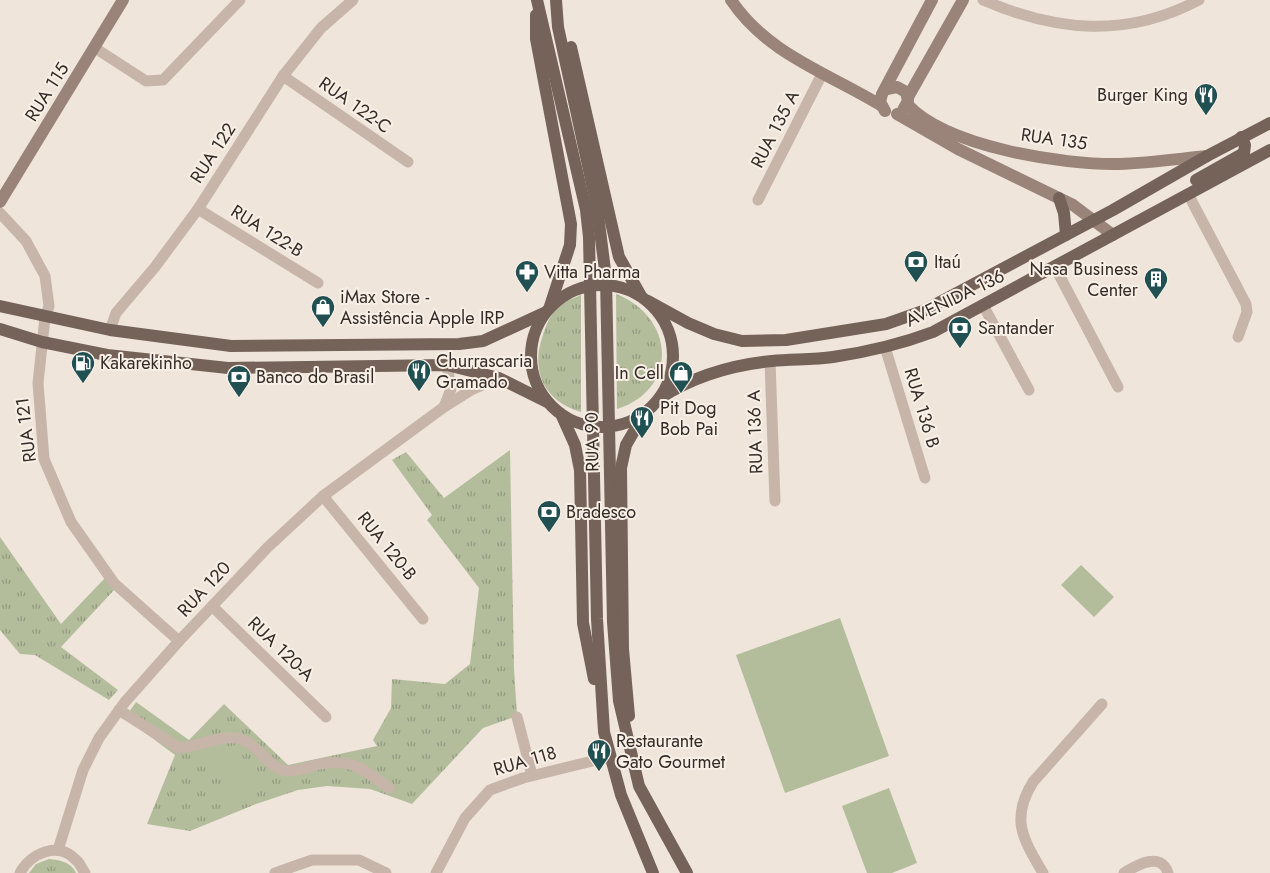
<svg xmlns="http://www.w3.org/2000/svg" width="1270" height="873" font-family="Jost,sans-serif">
<defs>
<pattern id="park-tufts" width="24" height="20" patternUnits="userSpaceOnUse" patternTransform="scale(1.25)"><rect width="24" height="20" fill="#b3bd9c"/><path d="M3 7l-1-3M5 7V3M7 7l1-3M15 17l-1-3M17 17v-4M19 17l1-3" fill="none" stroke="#929a7f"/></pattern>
</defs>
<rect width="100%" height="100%" fill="#efe5db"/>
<g fill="url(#park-tufts)">
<path d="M616 294C674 316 680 389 617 409Z"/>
<path d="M581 295V412C544 401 530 371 543 335 547 322 552 311 563 303 568 300 575 298 581 295Z"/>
<polygon points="510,450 514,668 517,716 483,728 412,804 370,789 327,786 298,790 256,804 190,831 147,824 175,755 125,718 136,702 189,740 224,704 288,765 377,746 373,740 391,708 392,679 445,684 470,664 479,588 427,520 432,515 392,460 406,452 444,498"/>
<polygon points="0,537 61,624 105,578 115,589 61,647 118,690 109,700 35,655 20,654 0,630"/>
<path d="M49 859C60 860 71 862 76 873H29L36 864Z"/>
</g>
<g fill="#b3bd9c">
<polygon points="1081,565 1114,597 1094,617 1061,585"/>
<polygon points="840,618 889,756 785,793 736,655"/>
<polygon points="237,744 257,789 230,801 210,756"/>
<polygon points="889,788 917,863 892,873 867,873 842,806"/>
</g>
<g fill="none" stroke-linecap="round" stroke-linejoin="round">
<g stroke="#c6b5a8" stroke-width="11">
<path d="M983 0C1057 32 1127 38 1199 0"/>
<polyline points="95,48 146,81 163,80 240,0"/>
<polyline points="283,76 408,162"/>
<polyline points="1188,194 1246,304 1247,312 1238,337"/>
<polyline points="758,200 822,74"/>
<polyline points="198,209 318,283"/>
<polyline points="0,213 26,241 45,276 49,306 45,318 38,383 44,459 71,522 114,583 179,641"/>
<polyline points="1055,267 1118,387"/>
<polyline points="983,305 1029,390"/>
<polyline points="110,330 116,313 155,267 198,209 283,76 321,28 353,0"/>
<polyline points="885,347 925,478"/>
<polyline points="770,361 775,501"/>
<polyline points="444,407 451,389 447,365"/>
<polyline points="323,496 423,619"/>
<polyline points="212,606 326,717"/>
<path d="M119 710 179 748C198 747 216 736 235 738 257 740 266 767 286 771 296 772 306 768 316 765 351 757 361 768 389 788"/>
<polyline points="517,717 532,775"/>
<polyline points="58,850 83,770 99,738 125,702 179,641 268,547 323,496 444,407 471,390 499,378"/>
<path d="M20 873C30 854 58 840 76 860 80 863 82 869 85 873"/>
<polyline points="275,873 312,860 359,860 386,873"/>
<polyline points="436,873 465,818 490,790 523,778 609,757"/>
<path d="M1043 873C1023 839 1010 819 1033 782L1102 704"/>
<path d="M1124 873C1137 865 1161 851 1168 873"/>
</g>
<g stroke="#9a8479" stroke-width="12">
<path d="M731 0C767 54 828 73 882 106"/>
<polyline points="887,89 897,87 906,92 908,101 903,110"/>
<polyline points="908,97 963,0"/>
<path d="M907 104C946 147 1063 165 1119 164 1149 163 1177 159 1207 156"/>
<polyline points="885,111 880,102 882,94 932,0"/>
<polyline points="897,114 958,149 1073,205 1113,235"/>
<polyline points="0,202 123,0"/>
</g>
<g stroke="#756259" stroke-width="12">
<polyline points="537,0 586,210 589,237 597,619 604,732 621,795 653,873"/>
<polyline points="556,0 558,27 597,207 606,278 613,622 619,701 639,786 687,873"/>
<polyline points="536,15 536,39 571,224 570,245 550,306"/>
<polyline points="571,47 619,257 641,296"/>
<polyline points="1196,180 1244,153 1245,145 1241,137"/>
<polyline points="1059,198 1064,213 1066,235"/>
<circle cx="602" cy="356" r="71"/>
<polyline points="648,301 688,323 714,334 742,341 786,340 886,324 923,311 1113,210 1207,156 1270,123"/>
<polyline points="0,306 110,330 231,346 459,344 483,341 544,313"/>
<polyline points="0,329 42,342 107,355 228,368 447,365 499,378 547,402"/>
<path d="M660 398C694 376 731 365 772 361 792 359 813 360 833 357 867 352 901 344 933 332L1270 150"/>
<polyline points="562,416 575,445 580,470 583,623 594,679"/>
<polyline points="629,716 623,649 621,468 626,445 644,414"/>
</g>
</g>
<defs>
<g id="restaurant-pin" transform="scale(1.25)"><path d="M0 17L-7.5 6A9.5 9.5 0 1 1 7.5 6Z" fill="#205052" stroke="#f8efe6"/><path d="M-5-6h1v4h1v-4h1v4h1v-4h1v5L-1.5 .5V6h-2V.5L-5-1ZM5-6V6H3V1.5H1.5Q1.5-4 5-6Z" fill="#fff"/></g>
<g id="bank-pin" transform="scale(1.25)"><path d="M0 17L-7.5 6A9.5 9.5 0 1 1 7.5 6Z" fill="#205052" stroke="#f8efe6"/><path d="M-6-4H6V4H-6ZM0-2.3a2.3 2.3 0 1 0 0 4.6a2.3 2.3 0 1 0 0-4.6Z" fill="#fff"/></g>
<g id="pharmacy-pin" transform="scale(1.25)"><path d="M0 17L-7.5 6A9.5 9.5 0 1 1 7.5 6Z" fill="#205052" stroke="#f8efe6"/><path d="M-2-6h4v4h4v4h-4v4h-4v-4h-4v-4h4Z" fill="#fff"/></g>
<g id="building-pin" transform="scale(1.25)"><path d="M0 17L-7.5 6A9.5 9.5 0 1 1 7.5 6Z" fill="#205052" stroke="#f8efe6"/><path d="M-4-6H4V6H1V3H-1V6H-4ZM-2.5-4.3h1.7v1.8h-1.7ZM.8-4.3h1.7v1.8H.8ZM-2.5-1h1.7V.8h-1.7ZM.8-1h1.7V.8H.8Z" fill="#fff"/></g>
<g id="shop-pin" transform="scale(1.25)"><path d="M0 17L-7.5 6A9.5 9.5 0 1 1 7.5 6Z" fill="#205052" stroke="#f8efe6"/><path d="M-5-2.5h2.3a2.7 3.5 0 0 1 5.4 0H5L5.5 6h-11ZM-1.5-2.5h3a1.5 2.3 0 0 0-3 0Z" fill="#fff"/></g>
<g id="fuel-pin" transform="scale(1.25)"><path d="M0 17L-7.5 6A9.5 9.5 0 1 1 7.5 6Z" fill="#205052" stroke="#f8efe6"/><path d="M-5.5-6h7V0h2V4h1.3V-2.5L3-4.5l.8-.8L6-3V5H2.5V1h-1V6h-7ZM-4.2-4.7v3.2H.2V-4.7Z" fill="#fff"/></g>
</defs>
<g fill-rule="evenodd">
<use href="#restaurant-pin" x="1206" y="95"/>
<use href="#bank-pin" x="916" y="262"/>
<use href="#pharmacy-pin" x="527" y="272"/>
<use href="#building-pin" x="1156" y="279"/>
<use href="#shop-pin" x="323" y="307"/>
<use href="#bank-pin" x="960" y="328"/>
<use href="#fuel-pin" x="83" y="363"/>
<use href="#restaurant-pin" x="419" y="371"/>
<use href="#shop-pin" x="681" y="373"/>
<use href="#bank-pin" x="239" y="377"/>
<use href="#restaurant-pin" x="642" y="418"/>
<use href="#bank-pin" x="549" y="512"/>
<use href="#restaurant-pin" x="599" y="751"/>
</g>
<g text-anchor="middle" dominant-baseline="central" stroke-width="4" stroke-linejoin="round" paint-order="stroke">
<g font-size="18" fill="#342b27" stroke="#f8efe6">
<text transform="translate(47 92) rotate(-58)">RUA 115</text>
<text transform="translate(355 105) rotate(35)">RUA 122-C</text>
<text transform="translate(775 129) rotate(-63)">RUA 135 A</text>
<text transform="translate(1054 139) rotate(8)">RUA 135</text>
<text transform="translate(213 153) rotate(-57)">RUA 122</text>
<text transform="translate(267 231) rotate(32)">RUA 122-B</text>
<text transform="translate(955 298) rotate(-26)">AVENIDA 136</text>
<text transform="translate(922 408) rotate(73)">RUA 136 B</text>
<text transform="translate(26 430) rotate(-97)">RUA 121</text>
<text transform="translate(755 432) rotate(-92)">RUA 136 A</text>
<text transform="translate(592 442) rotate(-91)">RUA 90</text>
<text transform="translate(387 546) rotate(51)">RUA 120-B</text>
<text transform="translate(204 589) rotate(-47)">RUA 120</text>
<text transform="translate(281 649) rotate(44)">RUA 120-A</text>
<text transform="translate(525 761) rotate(-16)">RUA 118</text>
</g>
<g font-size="18" fill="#342b27" stroke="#f8efe6" text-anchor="start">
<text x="1188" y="95" text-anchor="end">Burger King</text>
<text x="934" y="262">Itaú</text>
<text x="1138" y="269" text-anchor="end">Nasa Business<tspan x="1138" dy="21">Center</tspan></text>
<text x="544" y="272">Vitta Pharma</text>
<text x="340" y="297">iMax Store -<tspan x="340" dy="21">Assistência Apple IRP</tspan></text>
<text x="978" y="328">Santander</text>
<text x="436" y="361">Churrascaria<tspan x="436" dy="21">Gramado</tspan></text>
<text x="100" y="363">Kakarekinho</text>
<text x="664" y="373" text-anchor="end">In Cell</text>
<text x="256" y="377">Banco do Brasil</text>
<text x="660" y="408">Pit Dog<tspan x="660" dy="21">Bob Pai</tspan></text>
<text x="566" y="512">Bradesco</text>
<text x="616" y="741">Restaurante<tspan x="616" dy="21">Gato Gourmet</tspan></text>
</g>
</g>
</svg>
